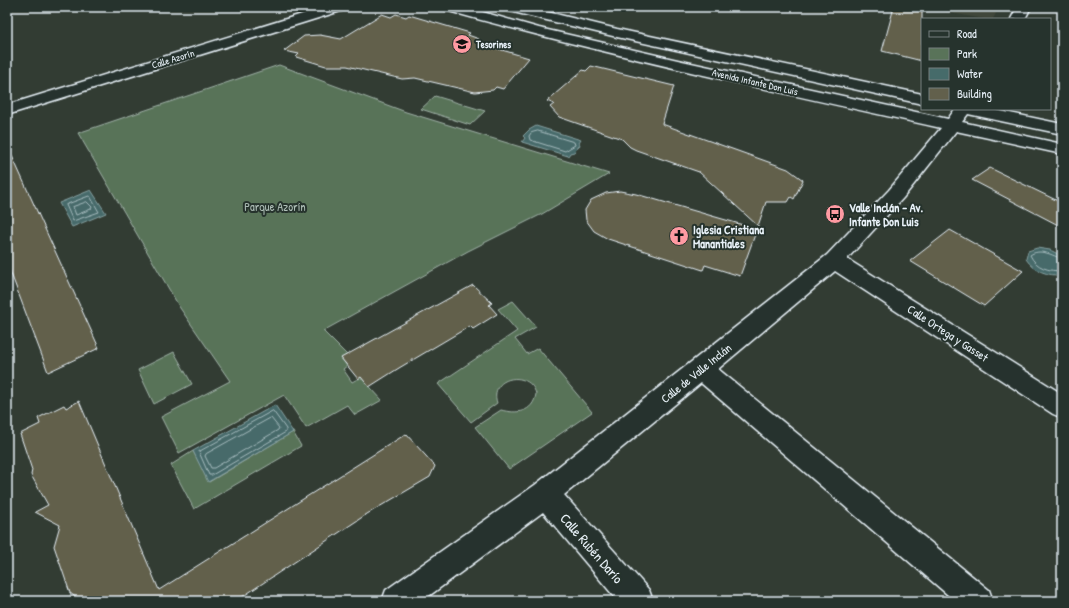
<svg xmlns="http://www.w3.org/2000/svg" width="1069" height="608" font-family="'Patrick Hand',sans-serif">
<rect width="100%" height="100%" fill="#323c33"/>
<filter id="ink" filterUnits="userSpaceOnUse"><feTurbulence type="fractalNoise" baseFrequency=".025" numOctaves="2"/><feDisplacementMap in="SourceGraphic" scale="8" xChannelSelector="R" yChannelSelector="G"/><feConvolveMatrix kernelMatrix="1 2 1 2 8 2 1 2 1" color-interpolation-filters="sRGB"/></filter>
<g filter="url(#ink)">
<polygon fill="#40473a" points="919,7 999,7 993,19 984,19"/>
<g fill="#597359" stroke="#a0b2a8">
<polygon points="279,65 406,112 609,174 542,214 468,251 323,331 347,355 341,358 347,366 343,369 352,382 361,377 382,400 355,415 347,405 306,428 284,395 179,453 161,417 230,381 180,308 78,133"/>
<polygon points="435,96 485,111 470,125 421,109"/>
<path d="M513 301 536 327 515 339 527 354 538 348 592 412 509 469 475 427 501 410C516 414 533 413 536 394 530 369 488 376 497 403L471 422 438 384 517 331 498 309Z"/>
<polygon points="174,352 192,384 154,404 138,370"/>
<polygon points="293,432 301,446 194,509 171,465 193,451 209,482"/>
</g>
<g fill="#466b6a" stroke="#87a1a3">
<polygon points="536,126 581,140 579,143 580,145 574,152 570,153 568,156 522,142 525,138 523,136 529,130"/>
<polygon points="91,190 106,213 72,227 59,203"/>
<path d="M1037 248 1050 250 1062 256V275C1048 276 1034 271 1026 259L1028 251Z"/>
<polygon points="275,405 293,432 208,482 193,451"/>
</g>
<g fill="none" stroke-linecap="round" stroke-linejoin="round">
<g stroke="#a7bbbf" stroke-width="1">
<polygon points="538,131 574,142 575,145 565,151 530,140 529,136 531,133"/>
<polygon points="90,196 99,212 73,221 66,205"/>
<polygon points="87,202 92,207 91,209 76,215 73,207"/>
<path d="M1062 259C1052 255 1040 248 1030 255 1036 268 1049 271 1062 271"/>
<polygon points="273,411 286,429 286,432 212,475 209,475 199,452"/>
<polygon points="271,418 279,428 278,430 214,468 211,468 205,456 206,454"/>
</g>
</g>
<g fill="#62604c" stroke="#e8f1f8">
<polygon points="894,7 922,7 922,61 882,51"/>
<polygon points="382,14 391,17 396,14 406,17 409,15 470,33 468,35 479,39 475,42 529,58 503,89 496,87 493,90 475,92 415,78 402,79 347,66 326,66 296,57 299,54 284,51 304,36 320,35 341,39"/>
<polygon points="591,66 674,86 662,124 788,169 803,180 794,199 791,197 788,202 766,202 758,226 699,172 636,150 630,147 622,139 559,117 550,107 554,104 547,101 583,70 586,71"/>
<polygon points="7,145 99,348 48,372 7,263"/>
<polygon points="990,168 1062,203 1062,227 972,180"/>
<polygon points="620,191 636,194 757,229 740,276 705,265 703,270 608,239 594,231 586,220 585,210 591,200 606,193"/>
<polygon points="950,230 1023,271 984,306 910,261"/>
<polygon points="473,285 492,303 489,305 497,314 473,329 470,326 399,368 369,387 361,377 358,379 341,358"/>
<polygon points="79,401 159,590 406,434 435,466 430,477 367,514 236,601 81,601 70,593 54,546 60,525 35,512 48,505 31,475 32,470 20,434 40,424 38,418 64,405 66,408"/>
</g>
<g fill="none" stroke-linecap="round" stroke-linejoin="round">
<g stroke="#e8f1f8" stroke-width="3">
<g id="minor">
<polygon points="325,7 346,7 344,10 7,115 7,105"/>
<path d="M443 7H465L539 28 682 61 948 119 955 109H991L1062 124V134L968 114 962 122 1062 144V154L956 131 903 198 847 259 1062 394V418L1053 414 835 271 718 369 989 590 993 601H955L701 383 564 495 649 590 653 601H618L543 512 422 601H382L386 590 535 485 827 255 889 190 941 128C775 91 609 56 445 10Z"/>
<polygon points="503,7 527,7 617,29 922,94 922,104 617,37 505,10"/>
<polygon points="1017,7 1031,7 1025,19 1011,19"/>
</g>
</g>
<use href="#minor" fill="#26332d" fill-rule="evenodd"/>
</g>
</g>
<defs>
<g id="school-disc" transform="scale(1)"><circle r="9.5" fill="#ff9aa2" stroke="#26332d"/><path d="M0-5L7-2L0 1L-7-2ZM-4 1L0 2.5L4 1V4Q0 6-4 4Z" fill="#111"/></g>
<g id="bus-disc" transform="scale(1)"><circle r="9.5" fill="#ff9aa2" stroke="#26332d"/><path d="M-5-6H5V4H4V6H2V4H-2V6H-4V4H-5ZM-3.5-4V0h7V-4ZM-3.5 1.2v1.5H-2V1.2ZM2 1.2v1.5H3.5V1.2Z" fill="#111"/></g>
<g id="church-disc" transform="scale(1)"><circle r="9.5" fill="#ff9aa2" stroke="#26332d"/><path d="M-1.2-6h2.4v3.5h3.3v2.4h-3.3V6h-2.4V-.1h-3.3v-2.4h3.3Z" fill="#111"/></g>
</defs>
<g fill-rule="evenodd">
<use href="#school-disc" x="462" y="44"/>
<use href="#bus-disc" x="835" y="214"/>
<use href="#church-disc" x="679" y="236"/>
</g>
<g text-anchor="middle" dominant-baseline="central" stroke-width="4" stroke-linejoin="round" paint-order="stroke">
<g font-size="10" font-weight="bold" fill="#e8f1f8" stroke="#26332d" text-anchor="start">
<text x="476" y="44">Tesorines</text>
</g>
<g font-size="10" fill="#e8f1f8" stroke="#26332d">
<text transform="translate(173 59) rotate(-17)">Calle Azorín</text>
<text transform="translate(755 82) rotate(13)">Avenida Infante Don Luis</text>
</g>
<g font-size="12" fill="#afbfb8" stroke="#26332d">
<text x="275" y="206">Parque Azorín</text>
</g>
<g font-size="12" font-weight="bold" fill="#e8f1f8" stroke="#26332d" text-anchor="start">
<text x="849" y="207">Valle Inclán - Av.<tspan x="849" dy="14">Infante Don Luis</tspan></text>
<text x="693" y="229">Iglesia Cristiana<tspan x="693" dy="14">Manantiales</tspan></text>
</g>
<g font-size="12" fill="#e8f1f8" stroke="#26332d">
<text transform="translate(948 333) rotate(33)">Calle Ortega y Gasset</text>
<text transform="translate(696 373) rotate(-39)">Calle de Valle Inclán</text>
</g>
<g font-size="14" fill="#e8f1f8" stroke="#26332d">
<text transform="translate(592 548) rotate(49)">Calle Rubén Darío</text>
</g>
</g>
<rect width="1069" height="608" fill="none" stroke="#26332d" stroke-width="24"/>
<rect x="12" y="12" width="1045" height="584" fill="none" stroke="#e8f1f8" stroke-width="1.5" filter="url(#ink)"/>
<rect x="921" y="18" width="130" height="92" fill="#26332d" stroke="#747f7e"/>
<rect x="929" y="31" width="20" height="6" fill="#26332d" stroke="#747f7e"/>
<text x="957" y="38" font-size="12" fill="#e8f1f8">Road</text>
<rect x="929" y="48" width="20" height="12" fill="#597359" stroke="#747f7e"/>
<text x="957" y="58" font-size="12" fill="#e8f1f8">Park</text>
<rect x="929" y="68" width="20" height="12" fill="#466b6a" stroke="#747f7e"/>
<text x="957" y="78" font-size="12" fill="#e8f1f8">Water</text>
<rect x="929" y="88" width="20" height="12" fill="#62604c" stroke="#747f7e"/>
<text x="957" y="98" font-size="12" fill="#e8f1f8">Building</text>
</svg>
